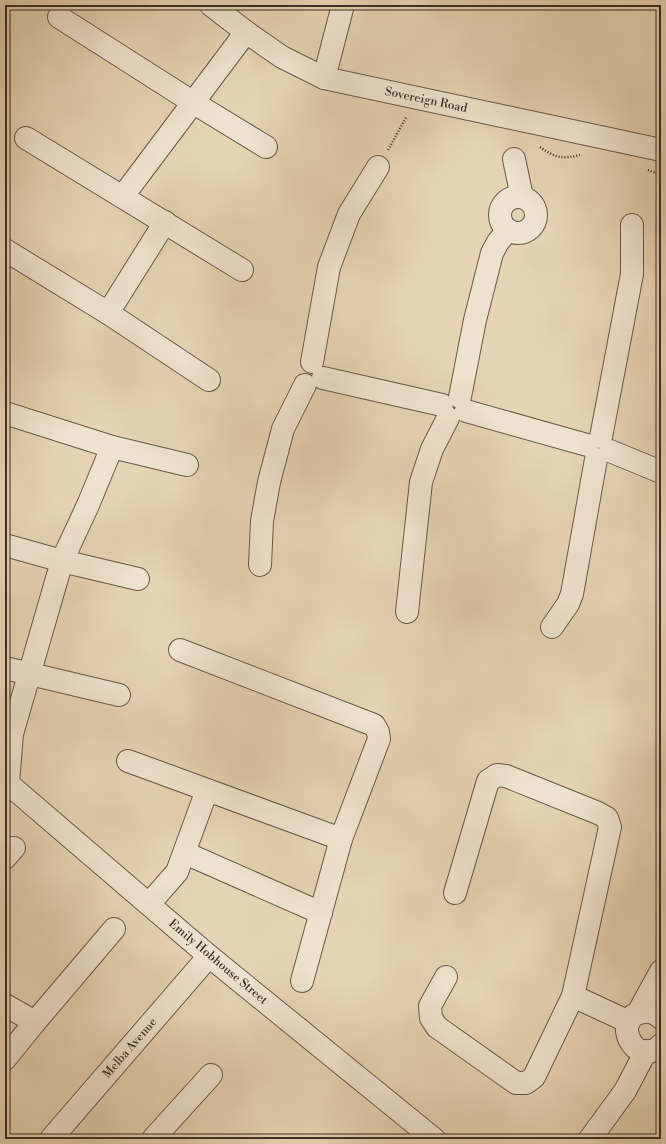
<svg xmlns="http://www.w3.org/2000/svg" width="666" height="1144" font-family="'Libre Bodoni',serif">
<rect width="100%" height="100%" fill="#e5d3b3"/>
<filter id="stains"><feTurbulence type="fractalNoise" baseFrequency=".005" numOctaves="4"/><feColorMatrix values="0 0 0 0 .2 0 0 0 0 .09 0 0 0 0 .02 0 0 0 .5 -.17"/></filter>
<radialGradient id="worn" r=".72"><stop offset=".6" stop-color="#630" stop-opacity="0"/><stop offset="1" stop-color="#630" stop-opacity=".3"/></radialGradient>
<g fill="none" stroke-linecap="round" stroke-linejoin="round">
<g stroke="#66584a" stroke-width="24">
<g id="minor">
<polyline points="211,5 246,32 282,57 324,78 661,150"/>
<polyline points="59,17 194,103 266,147"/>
<polyline points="324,78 343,5"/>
<polyline points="26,138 242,270"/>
<polyline points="514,159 522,197"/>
<polyline points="123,196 246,32"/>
<circle cx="518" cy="215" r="18"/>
<polyline points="5,250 108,313 209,380"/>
<polyline points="108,313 165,222"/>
<polyline points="312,362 329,267 349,214 378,167"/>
<polyline points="323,378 442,405"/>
<polyline points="460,397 475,320 492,253 498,242 508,230"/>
<polyline points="466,411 587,445"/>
<polyline points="5,413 112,447 187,465"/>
<polyline points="601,437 632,274 632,225"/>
<polyline points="610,451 661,472"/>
<polyline points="5,545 62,561 138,579"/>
<polyline points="260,565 262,521 269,482 283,429 305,385"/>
<polyline points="407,612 421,482 432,449 448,418"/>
<polyline points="552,627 568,604 572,594 596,459"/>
<polyline points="180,650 374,725 378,732 379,739 341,839 302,981"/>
<polyline points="5,668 119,695"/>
<polyline points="128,761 341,839"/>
<polyline points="5,781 209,956 434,1139"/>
<polyline points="8,783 12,734 62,561 88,505 112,447"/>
<polyline points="185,853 321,913"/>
<polyline points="5,858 14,848"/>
<polyline points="149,904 177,872 207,790"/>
<polyline points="446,977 430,1006 431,1018 437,1027 516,1083 526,1083 534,1077 573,996 610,827 607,818 598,813 506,776 497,775 488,781 455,893"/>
<polyline points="573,996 629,1022"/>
<polyline points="5,1005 35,1022"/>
<polyline points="638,1013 661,971"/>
<path d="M661 1018C656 1013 650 1011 644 1012 609 1016 635 1071 661 1045"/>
<polyline points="5,1059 35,1022 114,929"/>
<polyline points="51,1139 209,956"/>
<polyline points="153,1139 211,1075"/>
<polyline points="590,1139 625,1091 646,1051"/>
</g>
</g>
<g stroke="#3b2f27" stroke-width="2.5" stroke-dasharray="1 2" stroke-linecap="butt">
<path d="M540 147C555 158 563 159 580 155"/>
<polyline points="388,150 407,116"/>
<polyline points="648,170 661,175"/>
</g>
<use href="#minor" stroke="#eee2ce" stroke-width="22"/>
</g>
<g text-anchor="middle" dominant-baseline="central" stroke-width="3.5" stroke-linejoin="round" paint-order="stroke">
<g font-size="12" fill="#3b2f27" stroke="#eee2ce">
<text transform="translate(426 100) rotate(12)">Sovereign Road</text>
<text transform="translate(218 962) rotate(40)">Emily Hobhouse Street</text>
<text transform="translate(130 1048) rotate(-49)">Melba Avenue</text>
</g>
</g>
<rect width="666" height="1144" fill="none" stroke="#e5d3b3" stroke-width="20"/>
<rect x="6" y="6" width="654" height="1132" fill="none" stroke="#3b2f27" stroke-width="2"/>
<rect x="10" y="10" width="646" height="1124" fill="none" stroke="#3b2f27"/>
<rect width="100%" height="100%" filter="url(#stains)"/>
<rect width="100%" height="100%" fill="url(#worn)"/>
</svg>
